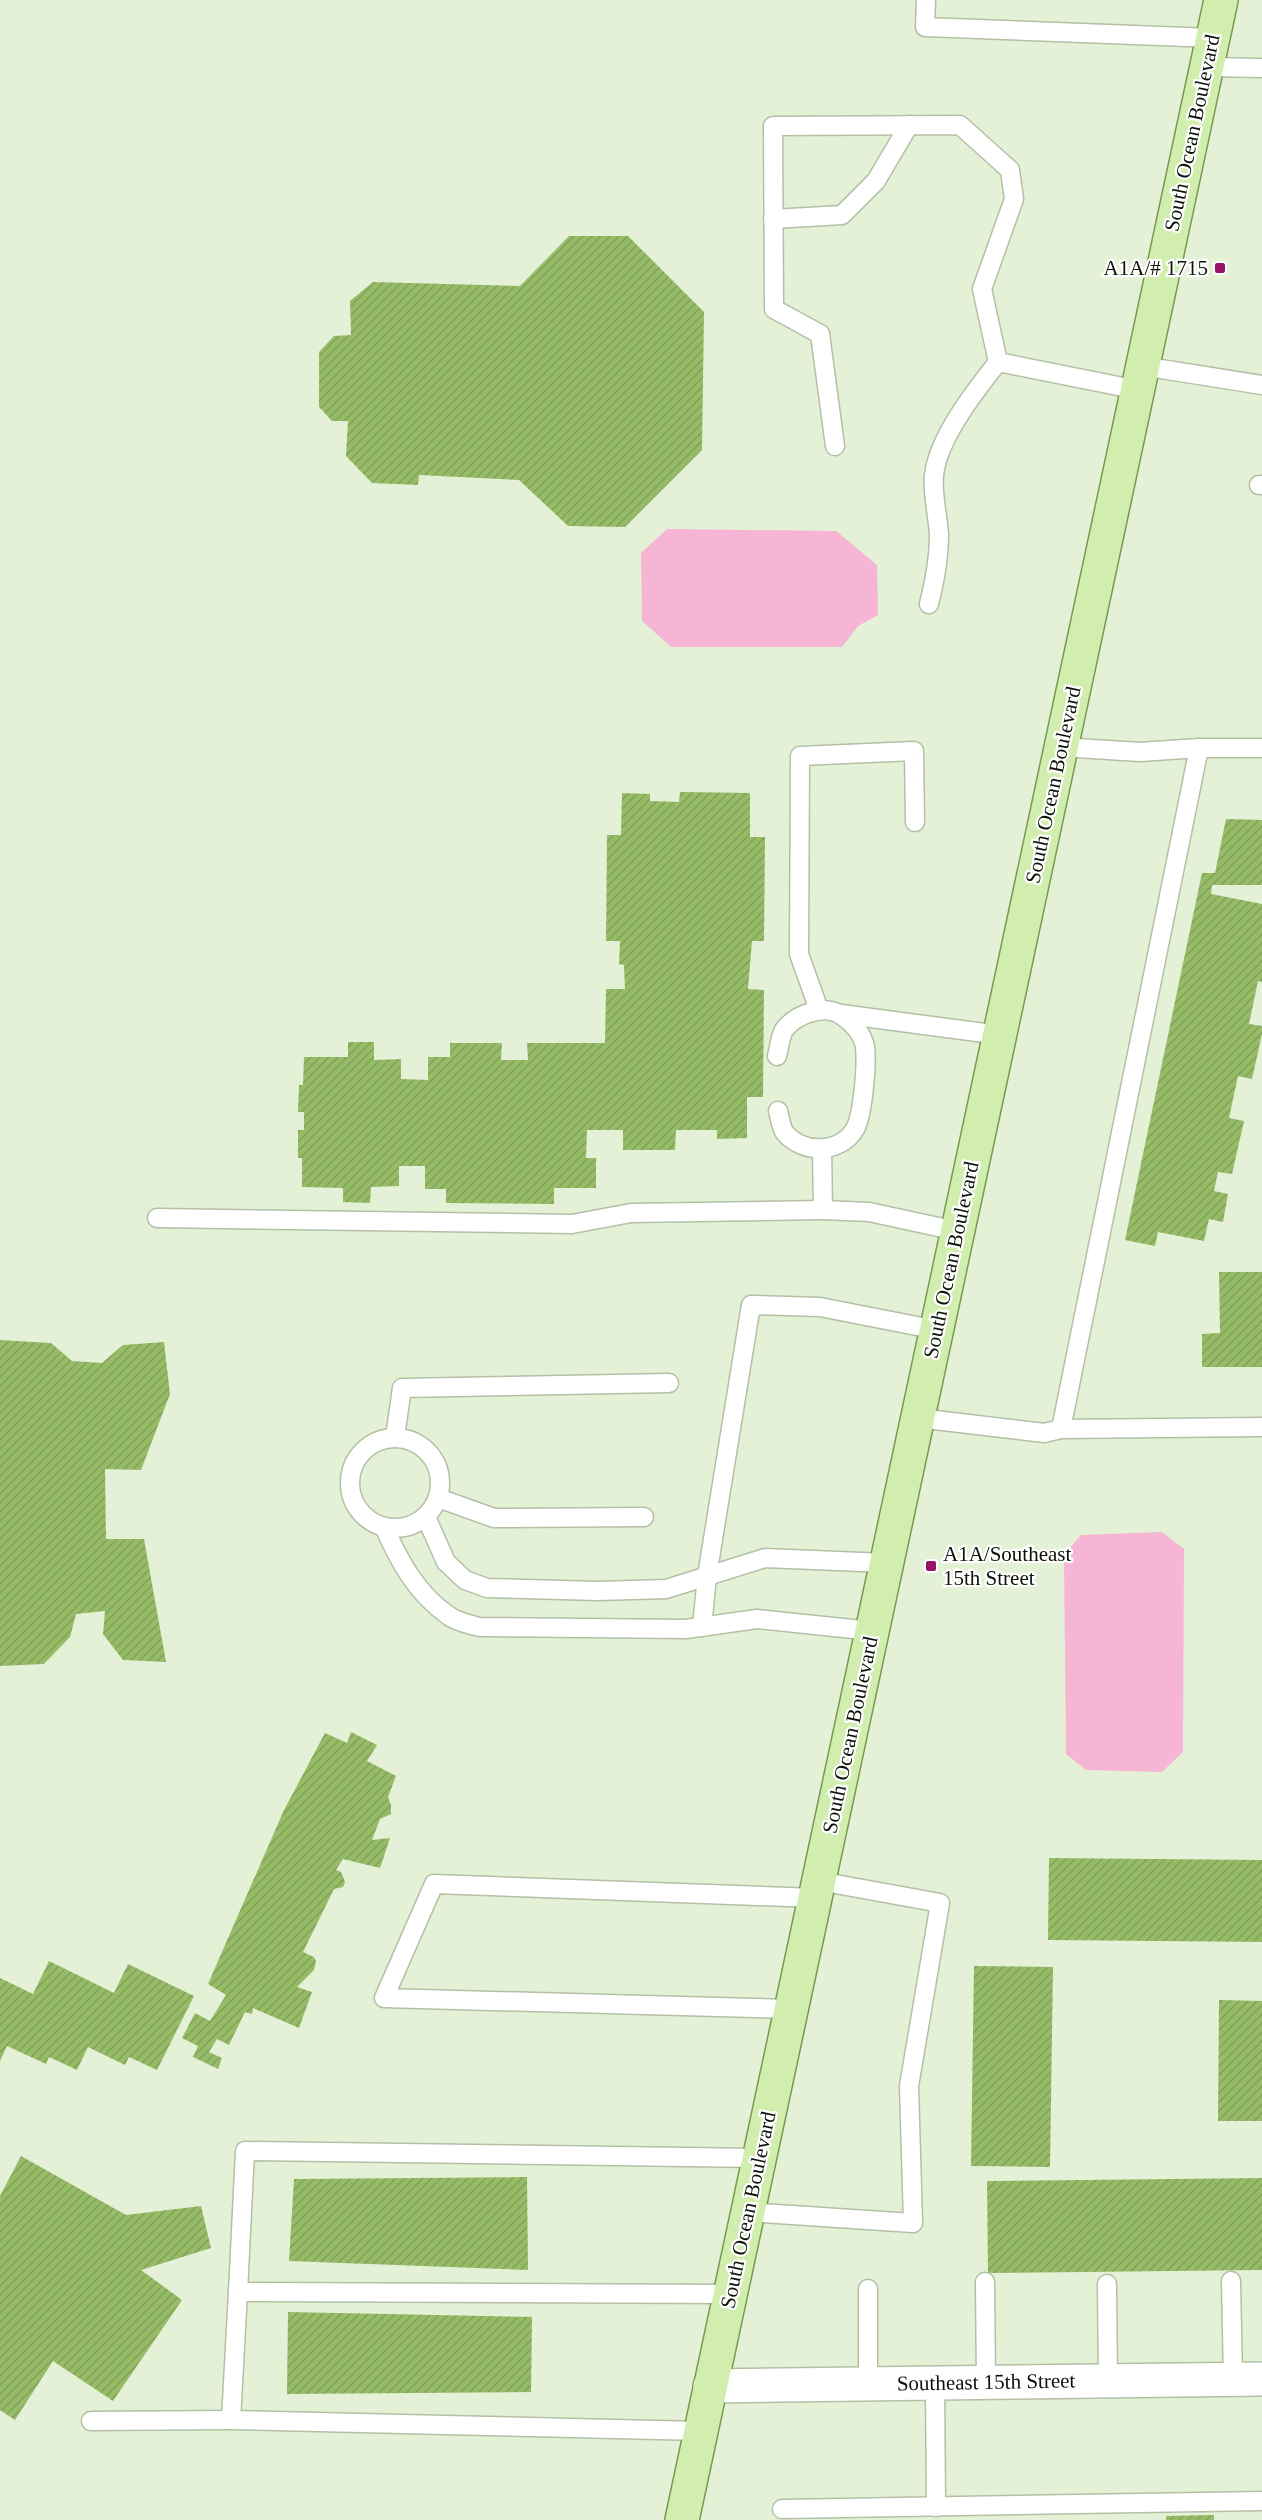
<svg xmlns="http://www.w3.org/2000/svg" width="1262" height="2520" font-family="'Times New Roman',serif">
<defs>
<pattern id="building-hatch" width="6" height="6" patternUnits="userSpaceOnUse" patternTransform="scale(1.5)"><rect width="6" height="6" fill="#96bc67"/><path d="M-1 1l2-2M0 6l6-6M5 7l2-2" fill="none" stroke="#80a158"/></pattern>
</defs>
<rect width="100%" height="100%" fill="#e4f1d6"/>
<g fill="#f6b5d4">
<polygon points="667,529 836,531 877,565 878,615 858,626 842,647 671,647 642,621 641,553"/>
<polygon points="1162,1532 1184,1549 1183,1752 1162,1772 1086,1770 1066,1754 1064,1555 1081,1535"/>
</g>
<g fill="url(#building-hatch)">
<polygon points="569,236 628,236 704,312 702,450 625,527 568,526 519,480 419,475 418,485 372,483 346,456 348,421 332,421 319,407 319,352 334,336 351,335 350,301 373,282 520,286"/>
<polygon points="680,792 750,793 750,837 765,837 764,941 752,941 748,989 764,990 763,1097 747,1097 747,1138 717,1139 717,1130 676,1130 675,1150 623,1150 623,1130 587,1130 586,1158 596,1158 596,1188 554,1188 554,1204 446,1203 446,1189 425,1189 425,1166 399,1166 399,1186 371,1187 370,1203 343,1202 343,1188 302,1187 302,1158 298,1158 298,1130 304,1130 304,1112 298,1112 299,1085 303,1085 304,1057 348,1057 348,1042 374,1042 374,1060 401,1059 401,1079 428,1080 428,1057 450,1057 450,1043 502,1043 501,1060 528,1060 527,1043 605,1043 606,989 625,989 624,965 619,964 620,941 606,941 607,835 621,835 622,793 650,794 650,801 679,802"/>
<polygon points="1226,819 1262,820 1262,885 1212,885 1211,894 1262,904 1262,982 1258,981 1249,1024 1262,1026 1262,1034 1252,1079 1238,1076 1229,1118 1244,1121 1232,1174 1218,1172 1214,1191 1228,1194 1223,1222 1209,1219 1204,1241 1158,1232 1155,1246 1125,1240 1202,873 1215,873"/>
<polygon points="1219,1272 1262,1272 1262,1367 1202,1367 1202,1334 1220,1333"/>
<polygon points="0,1340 51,1343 72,1361 102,1363 123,1345 164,1342 170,1394 141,1470 105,1469 106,1539 144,1539 166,1662 123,1660 103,1634 105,1611 76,1614 70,1637 44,1664 0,1666"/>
<polygon points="351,1732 377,1745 367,1761 396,1776 388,1797 391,1805 391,1814 380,1819 372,1840 390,1838 380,1868 343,1859 336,1870 341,1872 345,1882 343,1887 334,1889 303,1952 314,1957 316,1961 314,1970 297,1987 312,1992 299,2028 253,2008 252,2014 245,2012 229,2045 217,2039 209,2052 222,2058 218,2069 193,2057 198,2046 182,2038 195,2013 210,2021 226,1995 208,1984 284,1810 325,1733 347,1743"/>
<polygon points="1049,1858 1262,1860 1262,1942 1048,1940"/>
<polygon points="49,1961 114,1993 128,1964 194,1996 157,2070 129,2057 125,2065 88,2047 77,2070 49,2057 46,2064 7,2046 0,2061 0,1978 33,1994"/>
<polygon points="974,1966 1053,1967 1050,2167 971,2166"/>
<polygon points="1219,2000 1262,2001 1262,2121 1218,2121"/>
<polygon points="21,2156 126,2215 201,2206 211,2248 141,2270 182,2300 113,2401 53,2361 15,2420 0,2410 0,2196"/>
<polygon points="527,2177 528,2270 289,2261 294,2179"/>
<polygon points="1262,2178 1262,2270 988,2273 987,2181"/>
<polygon points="288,2312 532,2317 531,2392 287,2394"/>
<polygon points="1214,2515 1214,2520 1166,2520 1166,2516"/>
</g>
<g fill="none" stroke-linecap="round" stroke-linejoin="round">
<g stroke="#b3c0a6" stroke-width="21">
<g id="lane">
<polyline points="926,0 925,27 1213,38"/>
<polyline points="1207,67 1262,68"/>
<polyline points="773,219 842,215 876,181 909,125"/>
<polyline points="1142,366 1262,385"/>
<polyline points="835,446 820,334 774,309 773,126 960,125 1010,170 1014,199 982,289 998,362 1138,390"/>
<polyline points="1259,485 1262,485"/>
<path d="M929 604C935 580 939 559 939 535 938 515 932 495 934 475 938 438 975 391 998 362"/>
<polyline points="1061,747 1140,752 1199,748 1262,748"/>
<polyline points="819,1010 799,954 800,756 914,751 915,822"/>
<polyline points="841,1014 1000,1035"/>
<path d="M777 1056C779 1049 780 1037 784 1030 796 1014 824 1004 841 1015 852 1022 863 1034 865 1047 867 1064 863 1115 855 1129 840 1154 803 1154 785 1133 781 1128 780 1118 778 1111"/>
<polyline points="822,1149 823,1210 869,1212 957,1231"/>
<polyline points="157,1218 572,1224 631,1213 823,1210"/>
<polyline points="918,1418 1044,1433 1061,1429 1262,1427"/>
<polyline points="1061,1429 1199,748"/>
<polyline points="395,1437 402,1388 669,1383"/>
<circle cx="395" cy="1483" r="45"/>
<polyline points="438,1498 494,1518 644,1517"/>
<polyline points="426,1517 446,1562 465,1580 487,1588 598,1591 666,1589 765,1558 886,1563"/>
<path d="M384 1527C400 1562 416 1593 449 1616 457 1622 469 1624 479 1627L686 1629 757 1619 872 1631"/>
<polyline points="702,1627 707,1576 751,1305 820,1307 937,1330"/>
<polyline points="791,2009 384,1998 434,1884 815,1898"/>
<polyline points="748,2212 913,2223 909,2086 940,1903 819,1881"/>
<polyline points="1231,2281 1233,2379"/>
<polyline points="985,2282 986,2382"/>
<polyline points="1107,2284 1108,2381"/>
<polyline points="238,2292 245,2151 759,2158"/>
<polyline points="935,2383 936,2507"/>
<polyline points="868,2384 868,2289"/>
<polyline points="91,2421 231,2420"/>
<polyline points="701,2431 231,2420 238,2292 730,2294"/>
<polyline points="782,2509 1262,2501"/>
</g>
</g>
<g stroke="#b3c0a6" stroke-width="36">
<polyline id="street" points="710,2386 1262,2379"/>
</g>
<g stroke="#789951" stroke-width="36">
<polyline id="primary" points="682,2520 1221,0"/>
</g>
<use href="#lane" stroke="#fff" stroke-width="18"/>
<use href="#street" stroke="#fff" stroke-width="33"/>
<use href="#primary" stroke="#d1eeaf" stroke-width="33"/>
</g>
<g fill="#981267" stroke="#fff" stroke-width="2">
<rect x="1214" y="262" width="12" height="12" rx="3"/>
<rect x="925" y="1560" width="12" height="12" rx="3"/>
</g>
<g text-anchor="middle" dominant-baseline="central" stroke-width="4.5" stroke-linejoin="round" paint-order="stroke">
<g font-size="21" fill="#0d1108" stroke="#fff">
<text transform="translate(1192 133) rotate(-78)">South Ocean Boulevard</text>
<text transform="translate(1053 785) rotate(-78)">South Ocean Boulevard</text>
<text transform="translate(951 1260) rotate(-78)">South Ocean Boulevard</text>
<text transform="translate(850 1735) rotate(-78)">South Ocean Boulevard</text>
<text transform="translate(748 2210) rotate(-78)">South Ocean Boulevard</text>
<text transform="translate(986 2382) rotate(-1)">Southeast 15th Street</text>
</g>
<g font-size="21" fill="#0d1108" stroke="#fff" text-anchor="end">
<text x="1208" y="268">A1A/# 1715</text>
<text x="943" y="1554" text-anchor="start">A1A/Southeast<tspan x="943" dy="24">15th Street</tspan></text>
</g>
</g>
</svg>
